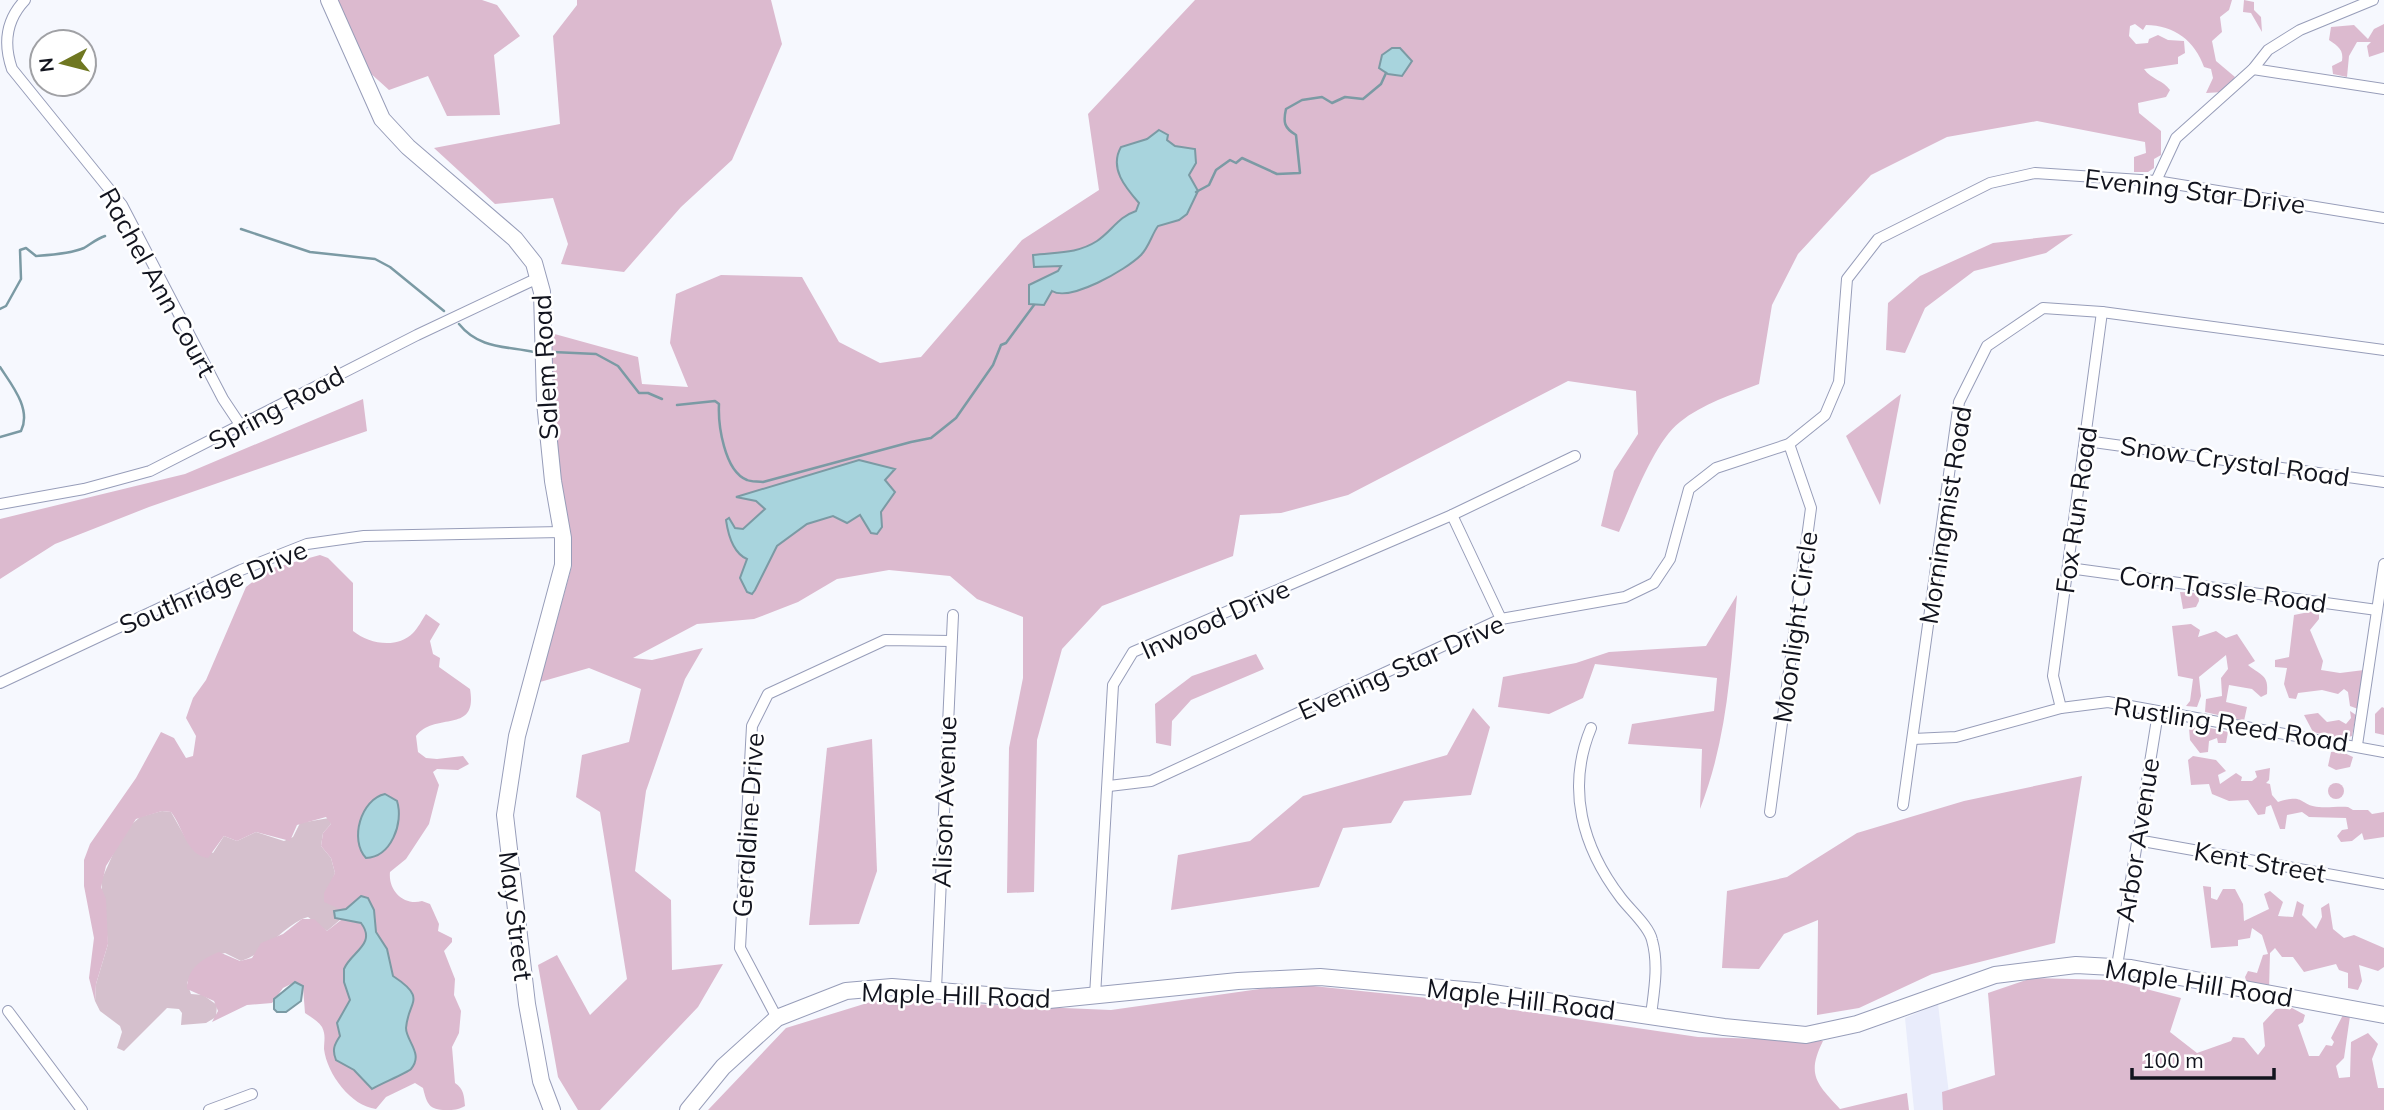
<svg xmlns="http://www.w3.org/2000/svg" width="2384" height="1110" font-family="Mulish,sans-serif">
<rect width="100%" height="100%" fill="#f6f8fe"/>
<polygon fill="#e9ecfb" points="1938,1004 1951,1110 1914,1110 1905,1018"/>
<path fill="#d5c0cd" d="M162 811 171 812 185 837 213 853 224 836 237 841 256 832 284 841 293 837 300 823 329 818 331 824 323 833 321 846 331 858 335 873 324 899 339 908 341 919 327 931 308 917 302 919C280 930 264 954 241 961L225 953C204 959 197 963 187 983L191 994 203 995 217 1005 216 1017 206 1023 181 1025 182 1013 179 1009 167 1008 124 1051 117 1048 122 1032 120 1026 100 1011 95 1001 96 984 108 944 101 881 117 845 131 825 140 817Z"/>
<g fill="#dcbacf">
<polygon points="336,0 482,0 497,5 520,36 494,55 500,115 447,116 428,76 389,90 368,71"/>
<polygon points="577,0 771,0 782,44 732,160 681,207 624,272 561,264 568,244 553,198 495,204 434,148 560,124 553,36 577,5"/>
<path d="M1195 0H2232L2229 10 2220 17 2222 32 2212 41 2216 61 2235 77 2223 92 2206 93 2213 78 2211 69 2204 67C2195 41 2174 25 2146 25L2143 30 2135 24 2130 26 2129 36 2136 44 2148 43 2149 39 2158 35 2168 40 2184 41 2185 53 2178 57V64L2144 69C2152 80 2163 80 2170 90L2166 97 2138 103 2139 113 2161 131V155L2154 159V168L2148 172H2134V157L2146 153 2145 142 2037 121 1947 137 1871 175 1798 254 1772 305 1759 384C1733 394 1702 404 1680 422 1654 442 1633 501 1619 532L1601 526 1614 471 1638 434 1636 391 1568 381 1348 495 1281 513 1240 515 1233 556 1102 606 1062 649 1037 740 1034 892 1007 893 1009 748 1023 678V617L977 599 950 576 889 570 837 579 798 602 754 619 697 624 633 658 652 660 703 648 685 679 646 791 635 871 671 900 672 970 723 964 698 1007 600 1110H578L558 1077 538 965 557 955 590 1015 627 979 600 812 576 797 582 755 629 742 641 689 589 668 540 682 572 565 553 416 551 333 638 357 642 384 688 387 670 343 676 294 721 275 802 277 839 342 880 363 921 357 1022 240 1099 190 1088 114Z"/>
<polygon points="2244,0 2254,2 2254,10 2261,17 2262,32 2251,13 2243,12"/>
<path d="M2384 24V52L2369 57 2367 46 2371 42H2357L2349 56 2347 77 2333 74 2332 66 2342 61C2344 50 2338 46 2329 40L2331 27 2354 25 2368 39 2374 29Z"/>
<polygon points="2073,234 2046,253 1974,271 1925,308 1905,353 1886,350 1888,303 1920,276 1993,243"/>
<polygon points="1901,394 1880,505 1846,436"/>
<polygon points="363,399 367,431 149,507 55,544 0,579 0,519 185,474"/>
<path d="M320 555 328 558 353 583V631C369 644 397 649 413 633 418 628 422 620 426 614L440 624 430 641 433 654 440 658 439 667 470 689C478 735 436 711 416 736L418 752 426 758 437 759 463 756 469 764 458 770 437 769 433 772 439 785 429 824 406 859 390 872C388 891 404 906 422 901L430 904 439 924 438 931 452 938V942L444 951 455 979 454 995 461 1011 459 1033 452 1047 455 1083C464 1089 464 1096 465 1106 458 1110 454 1110 446 1110 429 1110 427 1104 423 1088L415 1083 386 1097 376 1109C351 1106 327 1074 324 1049 324 1041 326 1035 322 1027 318 1021 311 1017 305 1013L303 987 295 982 283 988 272 1003 247 1005 212 1022 218 1011 214 1001 187 989C187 968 202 959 219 952L240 961 252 958 261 943 283 934 302 919H314L327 931 341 920 335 918 334 911 338 908 324 902V893L335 873 331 858 321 846 323 833 331 824 326 817 297 825 290 841 256 832 237 841 224 836 208 858C186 855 183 827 171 812L162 811 136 819 106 866 101 887 106 899 108 944 96 984 95 1001 89 978 94 938 84 886V860L90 844 136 778 161 732 174 738 186 758 193 756 196 736 186 718 193 698 206 680 246 587 269 569Z"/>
<polygon points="2180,592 2198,593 2199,601 2196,607 2183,609"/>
<path d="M1737 595C1731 668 1727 740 1700 809L1702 749 1628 744 1632 724 1714 711 1717 678 1595 664 1583 698 1549 714 1498 707 1503 677 1576 663 1609 652 1706 646Z"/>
<polygon points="2319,610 2319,619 2310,630 2323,661 2321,670 2340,673 2364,670 2358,709 2350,706 2348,692 2344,689 2338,694 2322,690 2298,693 2296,699 2289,698 2284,684 2287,668 2275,667 2275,660 2289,657 2294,615"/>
<path d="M2191 624 2200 630 2198 637 2216 631 2226 638 2237 634 2255 661 2248 665C2261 676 2269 674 2267 694L2261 697 2252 689 2229 685 2226 702 2247 707 2244 721 2205 712 2206 699 2222 696 2221 678 2228 669 2226 655 2199 677 2201 696 2197 707 2186 706 2190 701 2193 679 2178 676 2172 626Z"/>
<polygon points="1256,654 1264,669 1191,700 1172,721 1171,746 1156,743 1155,704 1192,676"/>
<polygon points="2382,707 2384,708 2384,735 2375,733 2375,714"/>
<polygon points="1473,708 1490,727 1471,795 1404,801 1391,823 1343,828 1319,887 1171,910 1178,855 1250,841 1303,796 1447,755"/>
<polygon points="2350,711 2356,715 2352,736 2342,739 2313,732 2304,715 2318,713 2327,722 2339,720 2346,724 2351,718"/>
<polygon points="2206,727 2228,732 2226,743 2218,743 2217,738 2209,741 2208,752 2200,753 2190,740 2189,728"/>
<polygon points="872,739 877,871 859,924 809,925 827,748"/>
<polygon points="2340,751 2353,757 2350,767 2336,770 2328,766 2331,752"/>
<path d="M2193 756 2216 760 2226 771 2218 775 2220 784 2236 773 2242 777 2241 781H2252L2257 777 2255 771 2270 768 2269 780 2266 783 2270 784 2272 795 2278 802C2306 793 2298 805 2319 807 2328 808 2339 806 2348 807L2353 810H2368L2372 814 2384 812V837L2364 840 2362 833 2352 841 2341 842 2337 836 2342 830 2348 829 2346 818 2309 817 2302 812 2287 815 2285 829H2280L2271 805 2266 807 2265 814 2258 815 2248 800 2229 801 2212 794 2209 784 2191 785 2188 760Z"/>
<polygon points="2082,776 2055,943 1932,974 1859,1008 1817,1015 1818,920 1784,934 1759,969 1722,968 1727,891 1787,877 1857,833 1964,801"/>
<circle cx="2336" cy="791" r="8"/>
<polygon points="2203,886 2211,887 2211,898 2217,900 2223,889 2235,889 2243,904 2244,921 2269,909 2264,894 2270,891 2283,902 2278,916 2293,917 2297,901 2304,905 2302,915 2316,929 2322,917 2321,908 2329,903 2333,929 2344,938 2354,935 2384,948 2384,967 2378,971 2359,965 2362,981 2358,990 2348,988 2348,973 2339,970 2336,964 2304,972 2293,957 2282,957 2275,948 2270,953 2269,990 2248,987 2245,977 2248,971 2257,973 2263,955 2268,954 2262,935 2252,928 2250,938 2238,940 2238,946 2211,948"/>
<polygon points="2032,978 2111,980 2181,998 2170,1032 2197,1053 2231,1041 2233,1037 2244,1038 2258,1055 2265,1046 2263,1023 2276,1009 2292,1008 2305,1015 2303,1022 2298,1025 2309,1056 2319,1056 2326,1045 2332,1046 2334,1042 2331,1038 2344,1013 2350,1016 2344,1058 2336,1066 2339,1078 2350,1077 2351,1042 2368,1033 2378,1044 2372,1059 2378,1088 2384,1088 2384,1110 1943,1110 1942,1092 1995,1075 1988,993"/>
<path d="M1294 984 1447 1000 1698 1037 1823 1041C1806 1075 1817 1084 1840 1109L1907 1093 1909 1110H708L786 1028 877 1000 1111 1010Z"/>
</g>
<g fill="#a8d4dd" stroke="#7b9aa4" stroke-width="2">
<polygon points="1392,48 1400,48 1412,61 1402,76 1388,74 1379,68 1382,55"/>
<path d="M1159 130 1168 135 1167 140 1175 146 1195 149 1196 163 1189 175 1198 191 1187 214 1179 220 1158 226C1152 234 1149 247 1141 255 1126 270 1070 302 1052 291L1044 305 1029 304V285L1058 271 1061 266 1034 267 1033 255C1056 252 1077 254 1097 241 1112 231 1118 217 1136 211L1139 203C1125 187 1109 168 1121 147L1147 139Z"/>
<path d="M859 460 895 469 885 480 895 492 881 512 882 527 877 534 871 533 860 515 847 523 833 516 807 524 777 546 755 590 752 594 747 592 740 578 747 559C733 553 728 534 726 520L729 518 735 528 743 529 765 509 756 501 736 497Z"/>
<path d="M385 794 397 801C404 823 391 857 366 858 349 840 361 799 385 794Z"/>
<path d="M361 896 368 898 374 910 376 932 387 949 393 976C428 999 408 1001 406 1028 406 1041 424 1054 411 1069 407 1073 380 1084 372 1089L354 1070 336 1060C332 1050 334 1045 340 1036L337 1023 350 1000 344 982V969C351 952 377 944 361 923L335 918 334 911 346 909Z"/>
<polygon points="295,982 303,986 301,1001 286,1012 277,1012 274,1009 274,999"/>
</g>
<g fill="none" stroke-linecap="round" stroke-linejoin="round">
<g stroke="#7b9aa4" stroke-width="2.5">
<path d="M1196 192 1209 185 1216 170 1230 160 1236 163 1242 158 1277 174 1300 173 1296 135C1284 128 1283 122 1286 109L1302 100 1322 97 1332 103 1345 97 1363 99 1381 84 1386 73"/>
<polyline points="241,229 310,252 375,259 390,267 444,311"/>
<path d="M0 309 6 306 21 279 20 250 26 248 36 256C50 255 70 254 84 248 91 244 96 239 105 236"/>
<path d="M459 324C479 349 506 346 534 352"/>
<polyline points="553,352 596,354 618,366 639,393 648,393 662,399"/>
<path d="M0 367C11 384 32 409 21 431L0 437"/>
<path d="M677 405 715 401 719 404C718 424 724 471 747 480 751 482 758 481 763 482L911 442 931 438 956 418 993 365 1001 345 1006 343 1034 305"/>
</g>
<g stroke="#979db9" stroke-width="12">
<g id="street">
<path d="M25 0C6 20 3 43 12 69L122 205 223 399 241 426"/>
<polyline points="2253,69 2384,89"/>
<polyline points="2156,181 2176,138 2253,69 2268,50 2300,30 2373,0"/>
<polyline points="2086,441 2384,482"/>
<polyline points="0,504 84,489 150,471 417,335 540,277"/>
<polyline points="1452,515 1501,619"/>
<polyline points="2069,568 2377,610"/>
<polyline points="0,683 241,570 307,544 364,536 562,532"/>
<polyline points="2061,708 2053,676 2102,312"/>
<path d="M1591 728C1566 788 1582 847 1621 898 1630 910 1649 926 1652 940 1659 965 1654 991 1651 1015"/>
<polyline points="1913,739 1956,737 2061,708 2108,702 2384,752"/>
<polyline points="2357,745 2384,564"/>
<polyline points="1109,786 1151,781 1501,619 1625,597 1654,583 1670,559 1689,489 1716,468 1789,444 1825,415 1839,382 1847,279 1878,239 1990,183 2035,173 2156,181 2384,218"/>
<polyline points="1903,805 1959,402 1987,346 2043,308 2102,312 2384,350"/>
<polyline points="1770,812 1811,508 1789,444"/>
<polyline points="2137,840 2384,884"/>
<polyline points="2117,966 2158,713"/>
<polyline points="936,989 953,615"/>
<polyline points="1095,996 1113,685 1133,652 1452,515 1575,456"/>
<polyline points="8,1011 82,1110"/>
<polyline points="777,1018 740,948 752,726 768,694 885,640 951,641"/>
<polyline points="209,1110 252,1094"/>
</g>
</g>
<g stroke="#979db9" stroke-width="18">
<g id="secondary">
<polyline points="329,0 382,119 408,147 515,239 534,263 542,292 545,402 553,481 563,538 563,565 517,736 505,815 527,1004 541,1081 552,1110"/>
<polyline points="688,1110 723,1067 777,1018 846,991 892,987 1049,1000 1238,981 1320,977 1486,992 1724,1027 1806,1035 1857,1024 1995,975 2076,965 2131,968 2384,1015"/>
</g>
</g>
<use href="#street" stroke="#fff" stroke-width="10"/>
<use href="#secondary" stroke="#fff" stroke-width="16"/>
</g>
<g text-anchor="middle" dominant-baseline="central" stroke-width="5" stroke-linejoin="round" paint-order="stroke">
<g font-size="26" fill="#12141e" stroke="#fff">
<text transform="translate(2195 191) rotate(7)">Evening Star Drive</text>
<text transform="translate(158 282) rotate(61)">Rachel Ann Court</text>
<text transform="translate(545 367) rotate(-93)">Salem Road</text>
<text transform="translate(276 408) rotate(-28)">Spring Road</text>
<text transform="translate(2235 461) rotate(8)">Snow Crystal Road</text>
<text transform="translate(2076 510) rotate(-82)">Fox Run Road</text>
<text transform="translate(1945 515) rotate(-81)">Morningmist Road</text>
<text transform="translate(213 587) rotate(-23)">Southridge Drive</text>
<text transform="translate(2223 589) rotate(8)">Corn Tassle Road</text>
<text transform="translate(1215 619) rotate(-24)">Inwood Drive</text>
<text transform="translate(1795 627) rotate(-82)">Moonlight Circle</text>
<text transform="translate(1401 667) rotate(-24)">Evening Star Drive</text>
<text transform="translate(2231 724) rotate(9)">Rustling Reed Road</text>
<text transform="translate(944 802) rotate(-88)">Alison Avenue</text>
<text transform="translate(748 825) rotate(-86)">Geraldine Drive</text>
<text transform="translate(2137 840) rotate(-81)">Arbor Avenue</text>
<text transform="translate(2260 862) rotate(10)">Kent Street</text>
<text transform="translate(516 916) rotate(83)">May Street</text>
<text transform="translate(2199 983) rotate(9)">Maple Hill Road</text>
<text transform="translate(956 995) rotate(2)">Maple Hill Road</text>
<text transform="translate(1521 999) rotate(7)">Maple Hill Road</text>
</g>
</g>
<g transform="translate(63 63) rotate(263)"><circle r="33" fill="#ffffff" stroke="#a0a1a5" stroke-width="2"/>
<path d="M0-5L12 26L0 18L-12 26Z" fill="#6f7721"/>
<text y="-10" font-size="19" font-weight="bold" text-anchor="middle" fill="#12141e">N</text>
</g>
<path d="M2132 1068v10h142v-10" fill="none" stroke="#12141e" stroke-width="3.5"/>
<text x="2142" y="1068" font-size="21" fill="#12141e" stroke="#ffffff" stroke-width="5" paint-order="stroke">100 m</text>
</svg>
